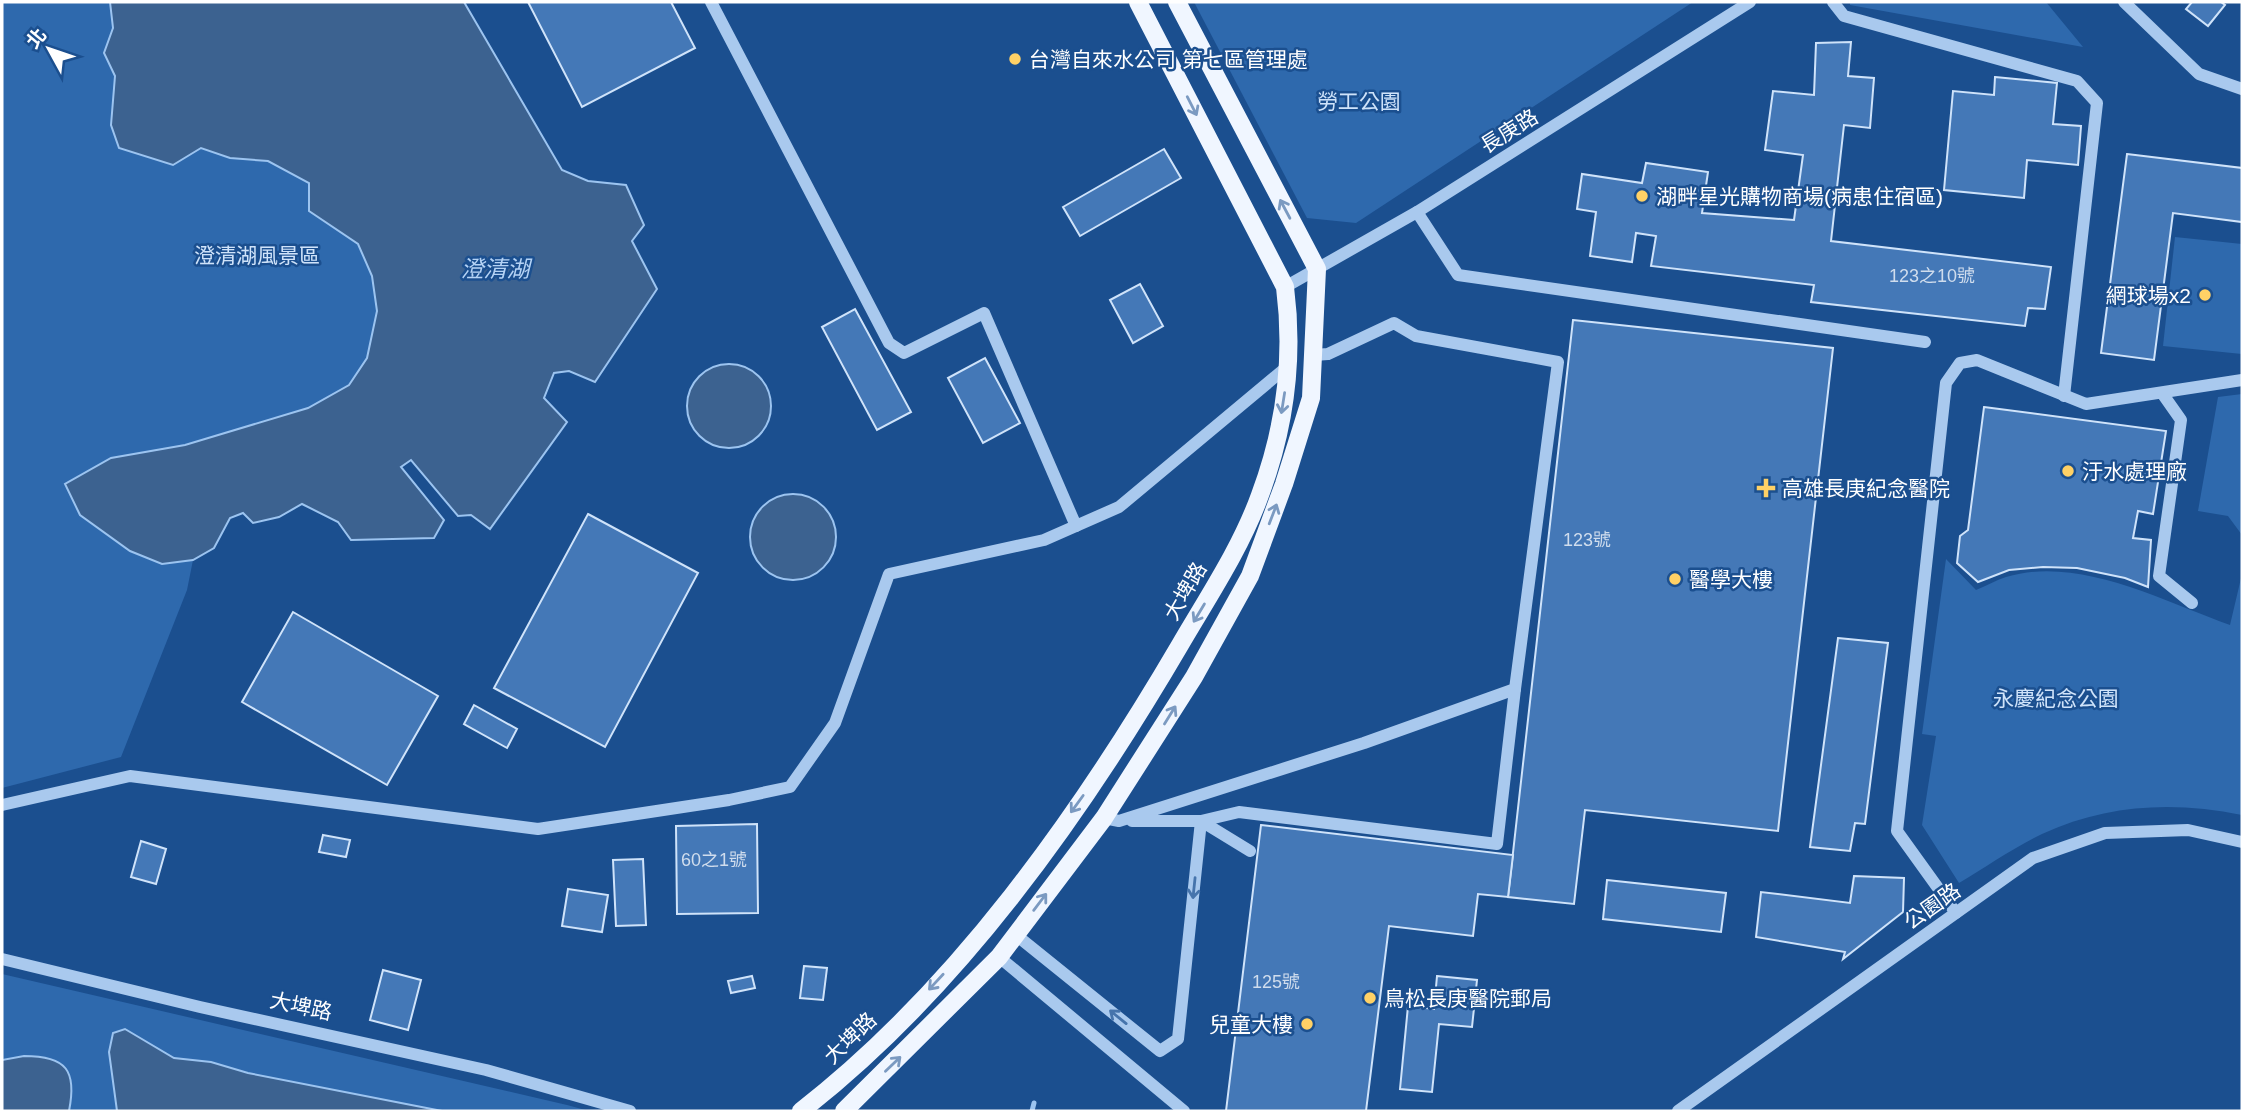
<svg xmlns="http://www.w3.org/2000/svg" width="2244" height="1113" font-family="Helvetica,'Noto Sans TC',sans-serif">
<rect width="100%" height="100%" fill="#1b4f8f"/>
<g fill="#2e69ad">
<polygon points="2,2 464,2 562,170 588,181 626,185 644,225 632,241 657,289 595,382 569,371 554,373 544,398 567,422 490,529 471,515 458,516 411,460 401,467 444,520 434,538 351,540 338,522 302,504 279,517 253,523 243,513 230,518 214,548 193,560 187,590 121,757 2,788"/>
<polygon points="1194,2 1693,2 1356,223 1307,218"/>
<polygon points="1850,2 2046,2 2083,47 1850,5"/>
<polygon points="2175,237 2242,244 2242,354 2163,346"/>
<polygon points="2242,394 2242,535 2228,516 2198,511 2218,397"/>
<path d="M1946 559 1976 590C1986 586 1996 580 2006 577 2078 555 2163 601 2230 625L2242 574V815C2174 801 2107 804 2042 834 2013 848 1986 867 1959 883L1922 825 1936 736 1922 734Z"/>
<polygon points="2,974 567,1105 589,1111 2,1111"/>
</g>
<g fill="#3c6290" stroke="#9cc4f0" stroke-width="2">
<polygon points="110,2 464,2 562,170 588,181 626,185 644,225 632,241 657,289 595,382 569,371 554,373 544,398 567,422 490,529 471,515 458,516 411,460 401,467 444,520 434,538 351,540 338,522 302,504 279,517 253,523 243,513 230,518 214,548 193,560 162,564 130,551 80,515 65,484 111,458 185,445 308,408 349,385 367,358 377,311 372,276 358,244 309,211 309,183 268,161 230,158 201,148 173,165 119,148 111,125 115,76 104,53 113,28"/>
<circle cx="729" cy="406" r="42"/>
<circle cx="793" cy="537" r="43"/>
<polygon points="125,1029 174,1058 211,1062 248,1073 442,1111 117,1111 109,1052 113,1033"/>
<path d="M24 1056C67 1056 77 1071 69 1111H2V1060Z"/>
</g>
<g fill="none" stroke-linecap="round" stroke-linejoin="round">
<polyline stroke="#9cc4f0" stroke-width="5" points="1032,1111 1034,1103"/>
</g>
<g fill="#4478b7" stroke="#cfe3fa" stroke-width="2">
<polygon points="528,2 671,2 695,48 582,107"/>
<polygon points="2192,2 2221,2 2225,5 2208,26 2186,9"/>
<polygon points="1851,42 1848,76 1874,78 1870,128 1844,125 1831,241 2051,267 2045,309 2028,308 2025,326 1811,302 1814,285 1651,266 1656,236 1636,233 1632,262 1590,256 1596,212 1577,209 1582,174 1642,183 1646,163 1708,172 1702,213 1794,220 1803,155 1765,150 1773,91 1814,95 1816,43"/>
<polygon points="1995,77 2057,83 2053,124 2081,126 2078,165 2027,160 2024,198 1944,190 1953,91 1994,95"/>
<polygon points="1164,149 1181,178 1080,236 1063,207"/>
<polygon points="2127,154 2242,168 2242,222 2173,213 2154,360 2101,353"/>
<polygon points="1140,284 1163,326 1133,343 1110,300"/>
<polygon points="855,309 911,412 877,430 822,327"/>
<polygon points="1573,320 1833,348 1778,831 1585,810 1574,904 1508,897"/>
<polygon points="985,358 1020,423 983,443 948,378"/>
<polygon points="1984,407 2166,431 2153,514 2138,511 2133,538 2151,540 2148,587 2125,578 2077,568 2043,567 2009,570 1978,582 1957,563 1960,536 1968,530"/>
<polygon points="588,514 698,573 605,747 494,688"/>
<polygon points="293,612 438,696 387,785 242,702"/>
<polygon points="1838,638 1888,643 1865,824 1855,823 1850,851 1810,847"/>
<polygon points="474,705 517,729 507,748 464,724"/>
<polygon points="757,824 758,913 677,914 676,826"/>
<polygon points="1261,825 1513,855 1508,897 1478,894 1473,936 1389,926 1366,1111 1226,1111"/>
<polygon points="323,835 350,840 346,857 319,852"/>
<polygon points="141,841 166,849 156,884 131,877"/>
<polygon points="643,859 646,925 616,926 613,860"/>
<polygon points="1854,876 1904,878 1903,912 1843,959 1845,952 1756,937 1761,892 1850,903"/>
<polygon points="1607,880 1726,893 1721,932 1603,919"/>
<polygon points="568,889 608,895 602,932 562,926"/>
<polygon points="804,966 827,968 823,1000 800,998"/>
<polygon points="383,970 421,980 408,1030 370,1020"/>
<polygon points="752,976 755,988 731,993 728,981"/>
<polygon points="1437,976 1477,980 1472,1027 1439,1024 1432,1092 1400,1089 1408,1006 1434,1009"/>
</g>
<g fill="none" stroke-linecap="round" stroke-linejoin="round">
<g stroke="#a9c9ee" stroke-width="12">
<polyline points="711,2 889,343 904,353 984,313 1076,526"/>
<polyline points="1833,2 1844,16 2077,81 2097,103 2064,396"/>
<polyline points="2124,2 2199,74 2242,89"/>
<polyline points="1417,212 1458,275 1925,342"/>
<polyline points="1285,287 1417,212 1750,2"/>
<polyline points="2162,393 2181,420 2159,576 2192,603"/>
<polyline points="2,805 130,776 538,829 729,800 790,787 835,723 889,574 1044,540 1119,507 1288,366"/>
<polyline points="1104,818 1119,821 1364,743 1515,689 1558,362 1416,336 1394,323 1328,354 1314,355"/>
<polyline points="1132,821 1201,821 1239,812 1497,844 1515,689"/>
<polyline points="1956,913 1897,831 1946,383 1960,363 1977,360 2086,404 2242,380"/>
<polyline points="1016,935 1160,1051 1178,1039 1201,821 1250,851"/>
<polyline points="999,957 1184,1111"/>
<polyline points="2,959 200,1007 486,1070 630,1111"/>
<polyline points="1678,1111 2033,858 2105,833 2188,830 2242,842"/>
</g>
<g stroke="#f0f6ff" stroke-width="18">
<path d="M801 1111C957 990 1081 814 1180 645 1208 597 1241 548 1260 495 1285 428 1294 357 1285 287L1138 2"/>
<polyline points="844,1111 999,957 1104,818 1194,677 1250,576 1284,484 1311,398 1317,269 1177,2"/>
</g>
</g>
<defs><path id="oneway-shaft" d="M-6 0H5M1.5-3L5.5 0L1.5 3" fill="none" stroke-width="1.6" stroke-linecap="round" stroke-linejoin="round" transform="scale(1.75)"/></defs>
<g stroke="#7b9ac1">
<use href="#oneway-shaft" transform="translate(1192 106) rotate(63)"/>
<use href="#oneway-shaft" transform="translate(1285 209) rotate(-118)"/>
<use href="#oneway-shaft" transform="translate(1283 403) rotate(99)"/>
<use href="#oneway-shaft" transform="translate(1273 514) rotate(-69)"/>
<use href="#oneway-shaft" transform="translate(1199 613) rotate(121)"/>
<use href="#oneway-shaft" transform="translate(1170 715) rotate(-58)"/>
<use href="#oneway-shaft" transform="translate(1077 804) rotate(126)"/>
<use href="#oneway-shaft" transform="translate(1040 902) rotate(-53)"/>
<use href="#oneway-shaft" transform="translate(936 982) rotate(133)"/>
<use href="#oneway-shaft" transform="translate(893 1064) rotate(-44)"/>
</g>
<g stroke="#4674ac">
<use href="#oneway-shaft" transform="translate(1194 888) rotate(96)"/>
<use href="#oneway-shaft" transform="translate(1118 1017) rotate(-141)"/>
</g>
<g fill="#ffd166" stroke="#1b4f8f" stroke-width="2.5">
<circle cx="1015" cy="59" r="7"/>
<circle cx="1642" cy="196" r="7"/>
<circle cx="2205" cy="295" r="7"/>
<circle cx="2068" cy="471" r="7"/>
<path d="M1762.5 477.5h7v7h7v7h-7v7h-7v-7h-7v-7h7z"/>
<circle cx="1675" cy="579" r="7"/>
<circle cx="1370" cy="998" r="7"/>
<circle cx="1307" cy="1024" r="7"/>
</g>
<g text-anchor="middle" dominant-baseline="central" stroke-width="5" stroke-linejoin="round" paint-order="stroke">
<g font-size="18" fill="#d0dded">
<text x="1932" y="276">123之10號</text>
<text x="1587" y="540">123號</text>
<text x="714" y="860">60之1號</text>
<text x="1276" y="982">125號</text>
</g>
<g font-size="21" fill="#fff" stroke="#1b4f8f" text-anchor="start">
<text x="1029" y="59">台灣自來水公司 第七區管理處</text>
<text x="1656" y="196">湖畔星光購物商場(病患住宿區)</text>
<text x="2191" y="295" text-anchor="end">網球場x2</text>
<text x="2082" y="471">汙水處理廠</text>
<text x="1782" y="488">高雄長庚紀念醫院</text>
<text x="1689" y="579">醫學大樓</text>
<text x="1384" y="998">鳥松長庚醫院郵局</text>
<text x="1293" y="1024" text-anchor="end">兒童大樓</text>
</g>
<g font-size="21" fill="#cfe3fa" stroke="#1b4f8f">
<text x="1359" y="101">勞工公園</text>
<text x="257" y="255">澄清湖風景區</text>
<text x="2056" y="698">永慶紀念公園</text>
</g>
<g font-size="21" fill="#fff" stroke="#1b4f8f">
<text transform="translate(1509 131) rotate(-32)">長庚路</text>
<text transform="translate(1185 591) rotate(-60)">大埤路</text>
<text transform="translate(1932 906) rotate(-35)">公園路</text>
<text transform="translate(301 1006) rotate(12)">大埤路</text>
<text transform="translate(850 1038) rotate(-44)">大埤路</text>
</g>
<g font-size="23" font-style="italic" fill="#b5d3f5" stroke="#1b4f8f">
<text x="495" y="269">澄清湖</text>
</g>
</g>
<rect width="2244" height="1113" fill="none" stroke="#ffffff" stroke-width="7"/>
<g transform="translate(49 49) rotate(310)" stroke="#1b4f8f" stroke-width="5" paint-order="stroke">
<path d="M0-5L12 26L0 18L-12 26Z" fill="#ffffff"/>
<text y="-10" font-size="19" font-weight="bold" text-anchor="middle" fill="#ffffff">北</text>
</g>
</svg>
